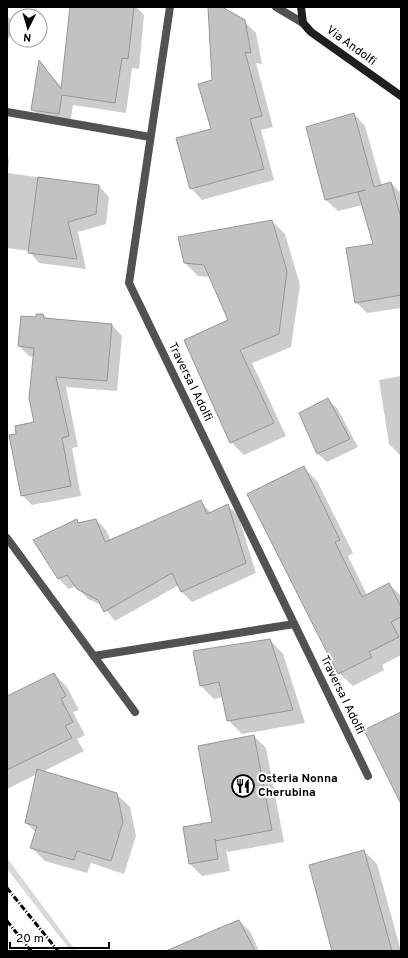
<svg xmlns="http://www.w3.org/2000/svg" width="408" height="958" font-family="Overpass,sans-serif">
<rect width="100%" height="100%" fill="#fff"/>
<polygon fill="#d9d9d9" points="7,858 76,951 71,951 7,869"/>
<g fill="#0003">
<polygon points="71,7 136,7 144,15 139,69 132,68 126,113 73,105 70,124 43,120 32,109 40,62 62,88"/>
<polygon points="209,7 220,7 244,21 256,33 262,64 256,63 273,127 261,130 274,180 202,200 191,188 212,130 213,81"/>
<polygon points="7,15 16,27 16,32 7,39"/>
<polygon points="354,114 365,126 382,186 391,183 401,193 401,308 367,313 356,302 374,244 363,205 338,211 326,200"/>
<polygon points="7,157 9,160 8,173 99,186 109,197 106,224 78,232 86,269 39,263 29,251 7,248"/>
<polygon points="272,221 285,234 300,285 291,347 252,363 286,436 244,455 231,442 229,321 210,277 198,276 185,263"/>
<polygon points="43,315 48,319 112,325 122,336 117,391 66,387 78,447 72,448 81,496 32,505 22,495 17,435 35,423 34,357 29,356 19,346 37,318"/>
<polygon points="401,376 401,456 389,444 379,380"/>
<polygon points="328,400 337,408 358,447 327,462 318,454 300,414"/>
<polygon points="304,468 317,481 353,553 348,556 367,595 389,584 401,596 401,655 382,665 384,670 353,686 339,673"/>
<polygon points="200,501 211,513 227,505 238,515 256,573 192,602 182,592 179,585 115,621 103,606 88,599 76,586 69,589 59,579 35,541 77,521 80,523 96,520 106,530 111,541"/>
<polygon points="270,640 283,654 305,723 242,734 228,720 223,697 214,699 201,686"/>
<polygon points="54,674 67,687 79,710 73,712 85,735 77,739 84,751 42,772 116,794 130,807 136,836 124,874 91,863 87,873 45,861 32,848 36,832 26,823 37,774 7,789 7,697"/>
<polygon points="254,736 266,748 284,842 228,852 226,850 230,871 202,876 190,864 184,828 213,823"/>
<polygon points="364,851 377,864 401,951 333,951"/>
<polygon points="239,921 250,931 259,951 169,951"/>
</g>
<g fill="#c2c2c2" stroke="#969696">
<polygon points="70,7 134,7 128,59 122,58 115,103 62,95 59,114 31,110 39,60 61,89"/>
<polygon points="208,7 222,7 245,20 251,53 245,52 262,116 250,119 264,169 190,189 176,138 211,129 198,84 212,80"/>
<polygon points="354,113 374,187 391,182 401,218 401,295 355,303 346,248 373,244 358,192 365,190 325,200 306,127"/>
<polygon points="38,177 99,185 96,214 68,222 77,259 28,253"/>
<polygon points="272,220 287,271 279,334 240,350 274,423 230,443 184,340 228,320 204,265 184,263 178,237"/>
<polygon points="36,314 43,314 44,318 112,324 107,381 56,377 69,436 62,438 71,486 21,496 9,435 16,434 15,426 34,422 29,398 34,348 18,346 21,316 36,317"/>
<polygon points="328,398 350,439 317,454 299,413"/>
<polygon points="304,466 340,540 335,542 362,597 389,583 401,607 401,617 391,622 399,637 369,652 372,657 338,674 247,494"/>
<polygon points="201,500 207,514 228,504 246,563 181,592 172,573 104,612 98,600 77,589 67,575 58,579 33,540 77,519 78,523 96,519 105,542"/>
<polygon points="270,639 293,710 227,721 219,682 200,686 193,651"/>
<polygon points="54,673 66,696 61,699 73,722 65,726 72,738 7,770 7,696"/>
<polygon points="401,712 401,804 364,730"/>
<polygon points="254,735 272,830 215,841 215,839 218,859 189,864 183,827 212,822 198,746"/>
<polygon points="37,769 117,793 123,822 111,861 77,851 74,860 30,848 37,826 25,823"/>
<polygon points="364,850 392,951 332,951 309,865"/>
<polygon points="239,920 255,951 166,951 224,926"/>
</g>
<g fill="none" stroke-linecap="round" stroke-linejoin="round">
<g stroke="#525252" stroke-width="8">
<polyline points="170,7 129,283 368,776"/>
<polyline points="276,7 303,23"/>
<polyline points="7,112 150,137"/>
<polyline points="7,538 135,712"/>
<polyline points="94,656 294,624"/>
</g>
<polyline stroke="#1f1f1f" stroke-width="8" points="301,7 303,23 311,32 401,96"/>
<g stroke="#000" stroke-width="3" stroke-dasharray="6 2 1 2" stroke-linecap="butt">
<polyline points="7,888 58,951"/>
<polyline points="7,921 31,951"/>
</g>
</g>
<defs>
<g id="restaurant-ring" transform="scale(1.15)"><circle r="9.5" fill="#fff" stroke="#000" stroke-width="1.5"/><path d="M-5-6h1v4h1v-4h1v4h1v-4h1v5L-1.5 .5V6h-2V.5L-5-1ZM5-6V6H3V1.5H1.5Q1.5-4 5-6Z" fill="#000"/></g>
</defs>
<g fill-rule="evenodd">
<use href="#restaurant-ring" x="243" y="786"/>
</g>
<g text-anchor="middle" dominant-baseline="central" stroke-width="4" stroke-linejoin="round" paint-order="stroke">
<g font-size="12" fill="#000" stroke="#fff">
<text transform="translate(351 46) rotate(36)">Via Andolfi</text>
<text transform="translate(190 382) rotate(64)">Traversa I Adolfi</text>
<text transform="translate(342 695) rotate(64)">Traversa I Adolfi</text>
</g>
<g font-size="12" font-weight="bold" fill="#000" stroke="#fff" text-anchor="start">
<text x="258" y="779">Osteria Nonna<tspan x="258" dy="14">Cherubina</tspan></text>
</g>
</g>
<rect width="408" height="958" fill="none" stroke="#000000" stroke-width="16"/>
<g transform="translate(28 28) rotate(185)"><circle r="19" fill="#ffffff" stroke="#999999"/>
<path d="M0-3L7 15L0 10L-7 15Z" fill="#000000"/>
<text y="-6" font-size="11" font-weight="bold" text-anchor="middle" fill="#000000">N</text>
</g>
<path d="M10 942v6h99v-6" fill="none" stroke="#000000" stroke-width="2"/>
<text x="16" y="942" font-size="12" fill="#000000" stroke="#ffffff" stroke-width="3" paint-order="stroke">20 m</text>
</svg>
